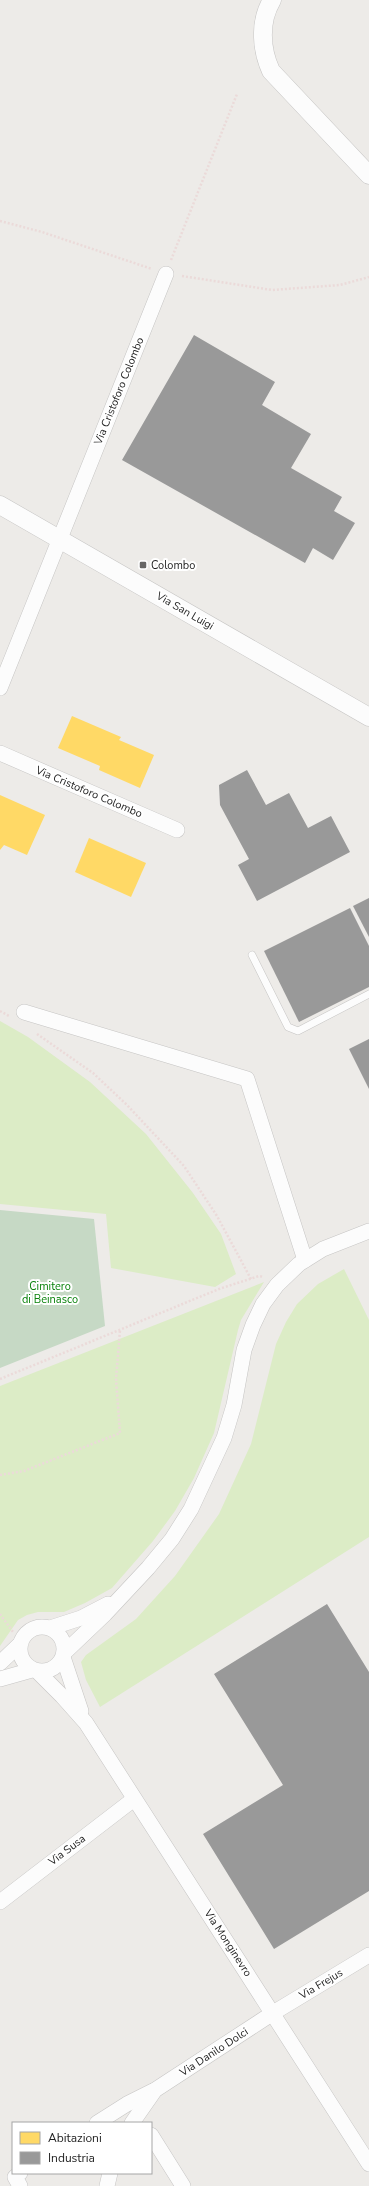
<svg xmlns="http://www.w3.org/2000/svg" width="369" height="2186" font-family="'Nunito Sans',sans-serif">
<rect width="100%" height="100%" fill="#edebe8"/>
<g fill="#dcecc6">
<polygon points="0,1021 28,1037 90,1082 146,1134 193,1193 221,1234 236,1274 215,1287 111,1268 106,1214 0,1204"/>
<polygon points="344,1269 369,1320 369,1537 100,1707 86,1680 81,1662 86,1655 136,1619 175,1576 219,1514 251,1444 276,1344 286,1322 297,1304 318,1284"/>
<polygon points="264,1282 241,1320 238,1330 214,1433 194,1478 175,1511 153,1541 112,1588 85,1603 64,1612 38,1612 27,1615 18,1620 0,1646 0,1386"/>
</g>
<polygon fill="#c6d9c5" points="0,1210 94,1219 105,1326 0,1368"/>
<g fill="#ffd966">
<polygon points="72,716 121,737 119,740 154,755 140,788 99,770 100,766 58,748"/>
<polygon points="0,795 45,815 27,855 4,845 0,850"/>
<polygon points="89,838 146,863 131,897 75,872"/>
</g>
<g fill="#999">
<polygon points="194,335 275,382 262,405 311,434 291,468 342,497 334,511 355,523 333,560 313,548 305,563 122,460"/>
<polygon points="247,770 266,805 289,793 308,828 331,816 350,852 257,901 238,865 249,859 220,805 219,785"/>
<polygon points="369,898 369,937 353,906"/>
<polygon points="350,908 369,946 369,987 299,1022 264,951"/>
<polygon points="369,1039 369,1089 349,1049"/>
<polygon points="327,1604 369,1672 369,1891 274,1949 203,1834 283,1785 214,1674"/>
</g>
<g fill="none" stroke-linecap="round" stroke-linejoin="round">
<g stroke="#c6c5c4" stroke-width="8">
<polyline id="service" points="252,955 288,1027 298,1031 369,994"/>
</g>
<g stroke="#c6c5c4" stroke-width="16">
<g id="minor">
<polyline points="0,688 166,274"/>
<polyline points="0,753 177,830"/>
<polyline points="24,1012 247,1079 305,1260"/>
<circle cx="42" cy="1649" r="22"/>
<polyline points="50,1628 81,1618 108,1604"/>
<polyline points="64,1653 105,1614 148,1568 172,1539 191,1509 224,1438 234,1405 244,1350 253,1325 263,1304 277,1285 299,1264 323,1249 369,1231"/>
<polyline points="63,1657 81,1711"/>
<polyline points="0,1663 20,1644"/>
<polyline points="38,1672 62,1696 86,1723 369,2164"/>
<polyline points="0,1679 32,1670"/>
<polyline points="0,1902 134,1799"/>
<polyline points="97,2123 127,2104 153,2091"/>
<polyline points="132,2123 155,2090 273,2013 369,1955"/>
<polyline points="151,2135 183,2186"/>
<polyline points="20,2173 15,2177 20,2186"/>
<polyline points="107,2186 110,2173"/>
</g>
</g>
<g stroke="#c6c5c4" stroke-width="19">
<g id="tertiary">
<path d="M272 0C259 22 261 49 271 71L369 175"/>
<polyline points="0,505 369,717"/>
</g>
</g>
<g stroke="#ebdad9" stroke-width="2.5" stroke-dasharray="2 2" stroke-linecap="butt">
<polyline points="0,221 42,232 152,269"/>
<polyline points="171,260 237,94"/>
<polyline points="182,276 272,290 340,285 369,277"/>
<polyline points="0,1011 9,1016"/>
<polyline points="37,1034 93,1073 127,1105 184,1166 217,1216 251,1279"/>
<polyline points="0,1379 219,1289 259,1276 264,1277"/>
<polyline points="0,1475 24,1471 120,1433 116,1379 120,1330"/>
<polyline points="0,1614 13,1632"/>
</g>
<use href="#service" stroke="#fcfcfc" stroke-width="7"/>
<use href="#minor" stroke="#fcfcfc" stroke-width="15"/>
<use href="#tertiary" stroke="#fcfcfc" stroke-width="18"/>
</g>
<rect fill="#676665" stroke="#fff" stroke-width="1.5" x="139" y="561" width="8" height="8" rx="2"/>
<g text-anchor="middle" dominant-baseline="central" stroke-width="4" stroke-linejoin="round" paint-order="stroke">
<g font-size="11" fill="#1f1f1f" stroke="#fff">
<text transform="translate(119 391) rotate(-68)">Via Cristoforo Colombo</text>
<text transform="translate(185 611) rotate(30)">Via San Luigi</text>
<text transform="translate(89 792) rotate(23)">Via Cristoforo Colombo</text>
<text transform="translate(67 1850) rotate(-37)">Via Susa</text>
<text transform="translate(228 1943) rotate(57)">Via Monginevro</text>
<text transform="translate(321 1984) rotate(-31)">Via Frejus</text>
<text transform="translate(214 2052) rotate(-33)">Via Danilo Dolci</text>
</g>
<g font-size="11" fill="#1f1f1f" stroke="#fff" text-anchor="start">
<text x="151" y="565">Colombo</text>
</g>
<g font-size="11" fill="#09820b" stroke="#fff">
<text x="50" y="1286">Cimitero<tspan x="50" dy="13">di Beinasco</tspan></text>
</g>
</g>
<rect x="12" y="2122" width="140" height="52" fill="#ffffff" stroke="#a5a5a5"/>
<rect x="20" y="2132" width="20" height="12" fill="#ffd966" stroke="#a5a5a5"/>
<text x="48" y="2142" font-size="12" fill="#1f1f1f">Abitazioni</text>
<rect x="20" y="2152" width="20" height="12" fill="#999999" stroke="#a5a5a5"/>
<text x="48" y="2162" font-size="12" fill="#1f1f1f">Industria</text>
</svg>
